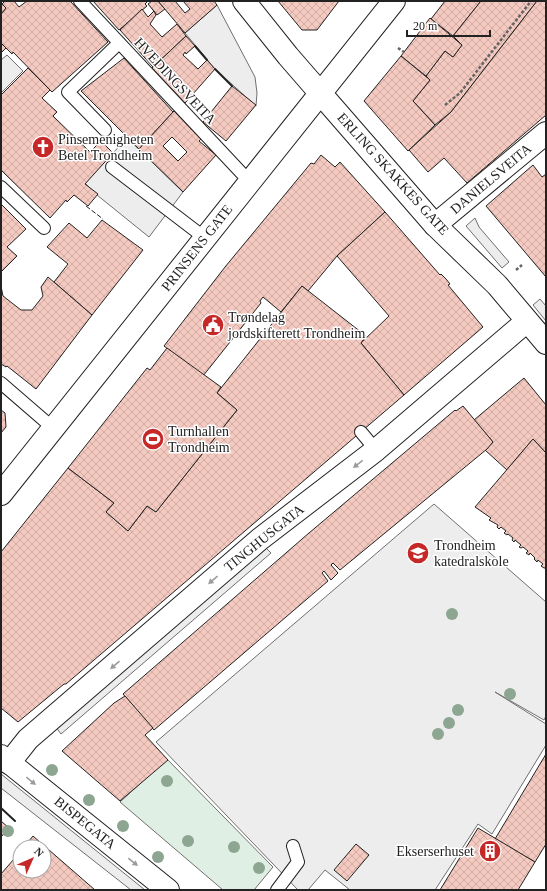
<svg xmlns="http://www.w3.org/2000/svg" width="547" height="891" font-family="Georgia,serif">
<defs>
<pattern id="building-cross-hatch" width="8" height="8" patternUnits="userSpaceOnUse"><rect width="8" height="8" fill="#f3c9c0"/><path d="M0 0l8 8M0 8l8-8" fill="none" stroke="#d0aca5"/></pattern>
</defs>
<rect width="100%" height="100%" fill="#fff"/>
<polygon fill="#e0efe3" stroke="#6f6f6f" points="167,759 273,867 254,890 223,890 120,802"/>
<g fill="#ededed" stroke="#6f6f6f">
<polygon points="217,5 255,77 257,93 256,106 215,69 185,33"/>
<polygon points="7,55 23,71 1,93 1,60"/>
<polygon points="127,138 183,192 149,237 97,195 85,183"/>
<polygon points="475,218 479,227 509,262 502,268 466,226"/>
<polygon points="540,299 546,306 546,321 533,305"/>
<polygon points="434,504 546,602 546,716 544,720 495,692 546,724 546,745 492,834 478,824 435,890 350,890 325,870 308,890 298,890 156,742"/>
<polygon points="264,546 271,553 61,734 55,726"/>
<polygon points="1,774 145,890 131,890 1,788"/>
</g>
<g fill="url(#building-cross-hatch)" stroke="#222" fill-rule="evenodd">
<polygon points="5,1 14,1 19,7 27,1 70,1 108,42 52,92 13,52 12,54 1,43 1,14 6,8 2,4"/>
<polygon points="93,1 146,1 147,2 145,4 147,6 119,30"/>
<polygon points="152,1 158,1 165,9 157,15 148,4"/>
<polygon points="158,1 175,1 185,13 190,9 183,1 214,1 217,5 185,33"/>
<polygon points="278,1 339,1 317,30 302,30"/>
<polygon points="445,1 481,1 453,36 431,19"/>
<polygon points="481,1 537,1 451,112 435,125 413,101 430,80 426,76 445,51 453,57 462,45 453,36"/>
<polygon points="537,1 546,1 546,115 467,183 444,158 428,172 409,150 451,112"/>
<polygon points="1,3 6,8 1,14"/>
<polygon points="142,9 148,17 154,11 156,15 150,24 162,37 177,24 186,36 153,67 120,30"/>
<polygon points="430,18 462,45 453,57 445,51 426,76 401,56"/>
<polygon points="186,36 195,46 186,54 185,52 183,55 198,69 207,60 215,69 185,103 152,68"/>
<polygon points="1,43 6,48 1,53"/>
<polygon points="401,56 430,80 413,101 435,125 408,151 364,101"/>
<polygon points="124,58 173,112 139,149 81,91"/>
<polygon points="28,68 50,90 42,98 57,112 53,116 90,152 101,141 113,153 85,184 98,194 88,206 74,195 67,202 66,200 50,218 1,170 1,95"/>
<polygon points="232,86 256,105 226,141 203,122"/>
<path d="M174 111 201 139 199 141 216 155 183 192 139 149ZM172 137 187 152 178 161 163 146Z"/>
<polygon points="321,155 335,167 340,162 385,212 337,256 308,291 302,286 281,312 263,297 260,301 261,303 203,376 164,346 225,267 311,163 314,164"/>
<polygon points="533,165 542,177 546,174 546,277 486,206"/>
<polygon points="1,204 26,229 7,247 17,256 1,272"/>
<polygon points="385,212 440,275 441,274 446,279 450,284 448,285 483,327 404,395 361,343 389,316 337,256"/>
<polygon points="102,220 143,250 92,315 54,282 68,264 47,247 69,223 87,238"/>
<polygon points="48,277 92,315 36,389 7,366 6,367 1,364 1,286 3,296 21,310 32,310 43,296 41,287"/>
<polygon points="302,286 366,336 361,343 404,395 66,684 64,684 18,722 1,708 1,552 68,468 114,503 106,512 128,531 147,506 156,512 237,410 217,393"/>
<polygon points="167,348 221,387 217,393 237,410 156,512 147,506 128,531 106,512 114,503 68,468 147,368 150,370"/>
<polygon points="524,378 546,405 546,453 533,439 507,470 485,450 493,442 474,420"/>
<polygon points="463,406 493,442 487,449 340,570 333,563 331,565 338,573 331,580 324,571 322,573 328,581 154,730 123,694 309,533 455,410 456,411"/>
<polygon points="1,410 5,413 6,427 1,433"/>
<polygon points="533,439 546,453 546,568 544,568 541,566 543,564 538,560 537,562 534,559 535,558 530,553 529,555 526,553 528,551 523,547 521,548 519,547 521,545 515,540 514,542 512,540 513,538 508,534 507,535 504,533 506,531 501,527 499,529 497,527 498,525 489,520 491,518 475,507"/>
<polygon points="125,696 153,728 145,735 168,760 120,801 62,751 114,703"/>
<polygon points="546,754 546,844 535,862 495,839"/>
<polygon points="1,821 9,828 1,837"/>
<polygon points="478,828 535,862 518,890 440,890"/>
<polygon points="33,836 95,890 1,890 1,874 20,852 20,871 44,871 44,847 24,847"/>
<polygon points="356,844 369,855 347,881 334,870"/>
</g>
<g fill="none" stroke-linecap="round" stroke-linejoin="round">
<g stroke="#222" stroke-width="14">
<g id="service">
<polyline points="80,1 249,181"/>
<polyline points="105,130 68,92 119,43"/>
<polyline points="112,167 205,238"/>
<polyline points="1,187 44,228"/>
<polyline points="1,383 53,428"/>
<polyline points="361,432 376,450"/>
<polyline points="277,890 298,862 293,846"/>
</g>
</g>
<g stroke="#222" stroke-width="24">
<g id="minor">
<polyline points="321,94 435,225 497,285 546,343"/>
<polyline points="435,225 546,133"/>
<polyline points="9,763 28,739 260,539 376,450 527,321"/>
</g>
</g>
<g stroke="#222" stroke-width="24">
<g id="tertiary">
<polyline points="244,1 288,56 321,94"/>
<polyline points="1,756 168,890"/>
</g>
</g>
<g stroke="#222" stroke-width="24">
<polyline id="primary" points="1,494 394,1"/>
</g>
<g stroke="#646464" stroke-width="2.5" stroke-dasharray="3 2" stroke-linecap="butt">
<polyline points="398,48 404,52"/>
<polyline points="445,105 460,93 531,1"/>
<polyline points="516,270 522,265"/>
</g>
<use href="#service" stroke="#fff" stroke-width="12"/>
<use href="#minor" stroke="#fff" stroke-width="22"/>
<use href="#tertiary" stroke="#fff" stroke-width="22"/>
<use href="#primary" stroke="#fff" stroke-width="22"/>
<polyline stroke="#222" stroke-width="1" stroke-dasharray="5 2" stroke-linecap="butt" points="86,206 103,219"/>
<g stroke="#222" stroke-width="2">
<polyline points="195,46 207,60"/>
<polyline points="215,69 232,86"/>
<polyline points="1,808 15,821"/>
</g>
</g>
<g fill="#8da692">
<circle cx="452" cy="614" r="6"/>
<circle cx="510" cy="694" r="6"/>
<circle cx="458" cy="710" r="6"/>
<circle cx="449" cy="723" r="6"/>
<circle cx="438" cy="734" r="6"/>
<circle cx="52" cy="770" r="6"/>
<circle cx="167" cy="781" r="6"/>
<circle cx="89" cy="800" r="6"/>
<circle cx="123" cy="826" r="6"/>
<circle cx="8" cy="831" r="6"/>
<circle cx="188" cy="841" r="6"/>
<circle cx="234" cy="847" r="6"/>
<circle cx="158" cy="857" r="6"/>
<circle cx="259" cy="868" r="6"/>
</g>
<defs><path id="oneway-solid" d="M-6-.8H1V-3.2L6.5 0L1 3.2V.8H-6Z"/></defs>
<g fill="#9c9c9c">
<use href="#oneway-solid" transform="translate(358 464) rotate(142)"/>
<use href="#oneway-solid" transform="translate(213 580) rotate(139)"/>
<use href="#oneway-solid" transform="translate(115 665) rotate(139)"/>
<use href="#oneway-solid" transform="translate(31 781) rotate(39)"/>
<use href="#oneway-solid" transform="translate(133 862) rotate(39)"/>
</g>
<defs>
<g id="church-disc" transform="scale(1.15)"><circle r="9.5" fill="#c62828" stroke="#fff"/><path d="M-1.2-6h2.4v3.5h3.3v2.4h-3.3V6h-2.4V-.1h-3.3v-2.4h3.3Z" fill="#fff"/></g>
<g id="civic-disc" transform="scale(1.15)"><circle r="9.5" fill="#c62828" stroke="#fff"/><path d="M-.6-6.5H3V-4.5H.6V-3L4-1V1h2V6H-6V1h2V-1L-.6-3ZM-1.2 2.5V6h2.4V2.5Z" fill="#fff"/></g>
<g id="stadium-disc" transform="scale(1.15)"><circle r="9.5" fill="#c62828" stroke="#fff"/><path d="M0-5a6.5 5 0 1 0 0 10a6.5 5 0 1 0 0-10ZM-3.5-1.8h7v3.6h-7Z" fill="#fff"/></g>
<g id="school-disc" transform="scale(1.15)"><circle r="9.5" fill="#c62828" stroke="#fff"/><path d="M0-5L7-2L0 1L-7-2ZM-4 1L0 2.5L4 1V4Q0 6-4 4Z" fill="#fff"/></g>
<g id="building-disc" transform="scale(1.15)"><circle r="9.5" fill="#c62828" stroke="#fff"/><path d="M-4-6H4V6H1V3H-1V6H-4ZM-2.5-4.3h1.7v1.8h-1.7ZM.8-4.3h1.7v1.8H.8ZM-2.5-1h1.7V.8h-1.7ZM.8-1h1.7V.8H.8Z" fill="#fff"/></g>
</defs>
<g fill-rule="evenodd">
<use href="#church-disc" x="43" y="147"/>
<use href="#civic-disc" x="213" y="325"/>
<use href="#stadium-disc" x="153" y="439"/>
<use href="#school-disc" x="418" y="553"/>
<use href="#building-disc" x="490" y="851"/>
</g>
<g text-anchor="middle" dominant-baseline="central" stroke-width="3" stroke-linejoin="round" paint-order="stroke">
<g font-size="14" fill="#222" stroke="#fff">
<text transform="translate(175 81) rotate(47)">HVEDINGSVEITA</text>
<text transform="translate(393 174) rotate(48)">ERLING SKAKKES GATE</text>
<text transform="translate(491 179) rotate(-40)">DANIELSVEITA</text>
<text transform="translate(197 248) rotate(-52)">PRINSENS GATE</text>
<text transform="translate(264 538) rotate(-39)">TINGHUSGATA</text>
<text transform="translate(85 823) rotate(39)">BISPEGATA</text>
</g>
<g font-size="14" fill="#222" stroke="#fff" text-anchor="start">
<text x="58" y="139">Pinsemenigheten<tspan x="58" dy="16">Betel Trondheim</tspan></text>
<text x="228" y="317">Trøndelag<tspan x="228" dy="16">jordskifterett Trondheim</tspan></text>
<text x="168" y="431">Turnhallen<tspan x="168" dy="16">Trondheim</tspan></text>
<text x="434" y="545">Trondheim<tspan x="434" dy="16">katedralskole</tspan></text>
<text x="474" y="851" text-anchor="end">Ekserserhuset</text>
</g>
</g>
<rect width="547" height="891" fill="none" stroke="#222222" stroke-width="4"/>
<g transform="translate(32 859) rotate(45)"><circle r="19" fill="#ffffff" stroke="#a7a7a7"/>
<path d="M0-3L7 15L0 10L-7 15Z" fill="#c62828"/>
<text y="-6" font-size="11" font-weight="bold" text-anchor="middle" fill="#222222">N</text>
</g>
<path d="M407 30v6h83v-6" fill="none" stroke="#222222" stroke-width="2"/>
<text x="413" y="30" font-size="12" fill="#222222" stroke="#ffffff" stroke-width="3" paint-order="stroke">20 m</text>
</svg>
